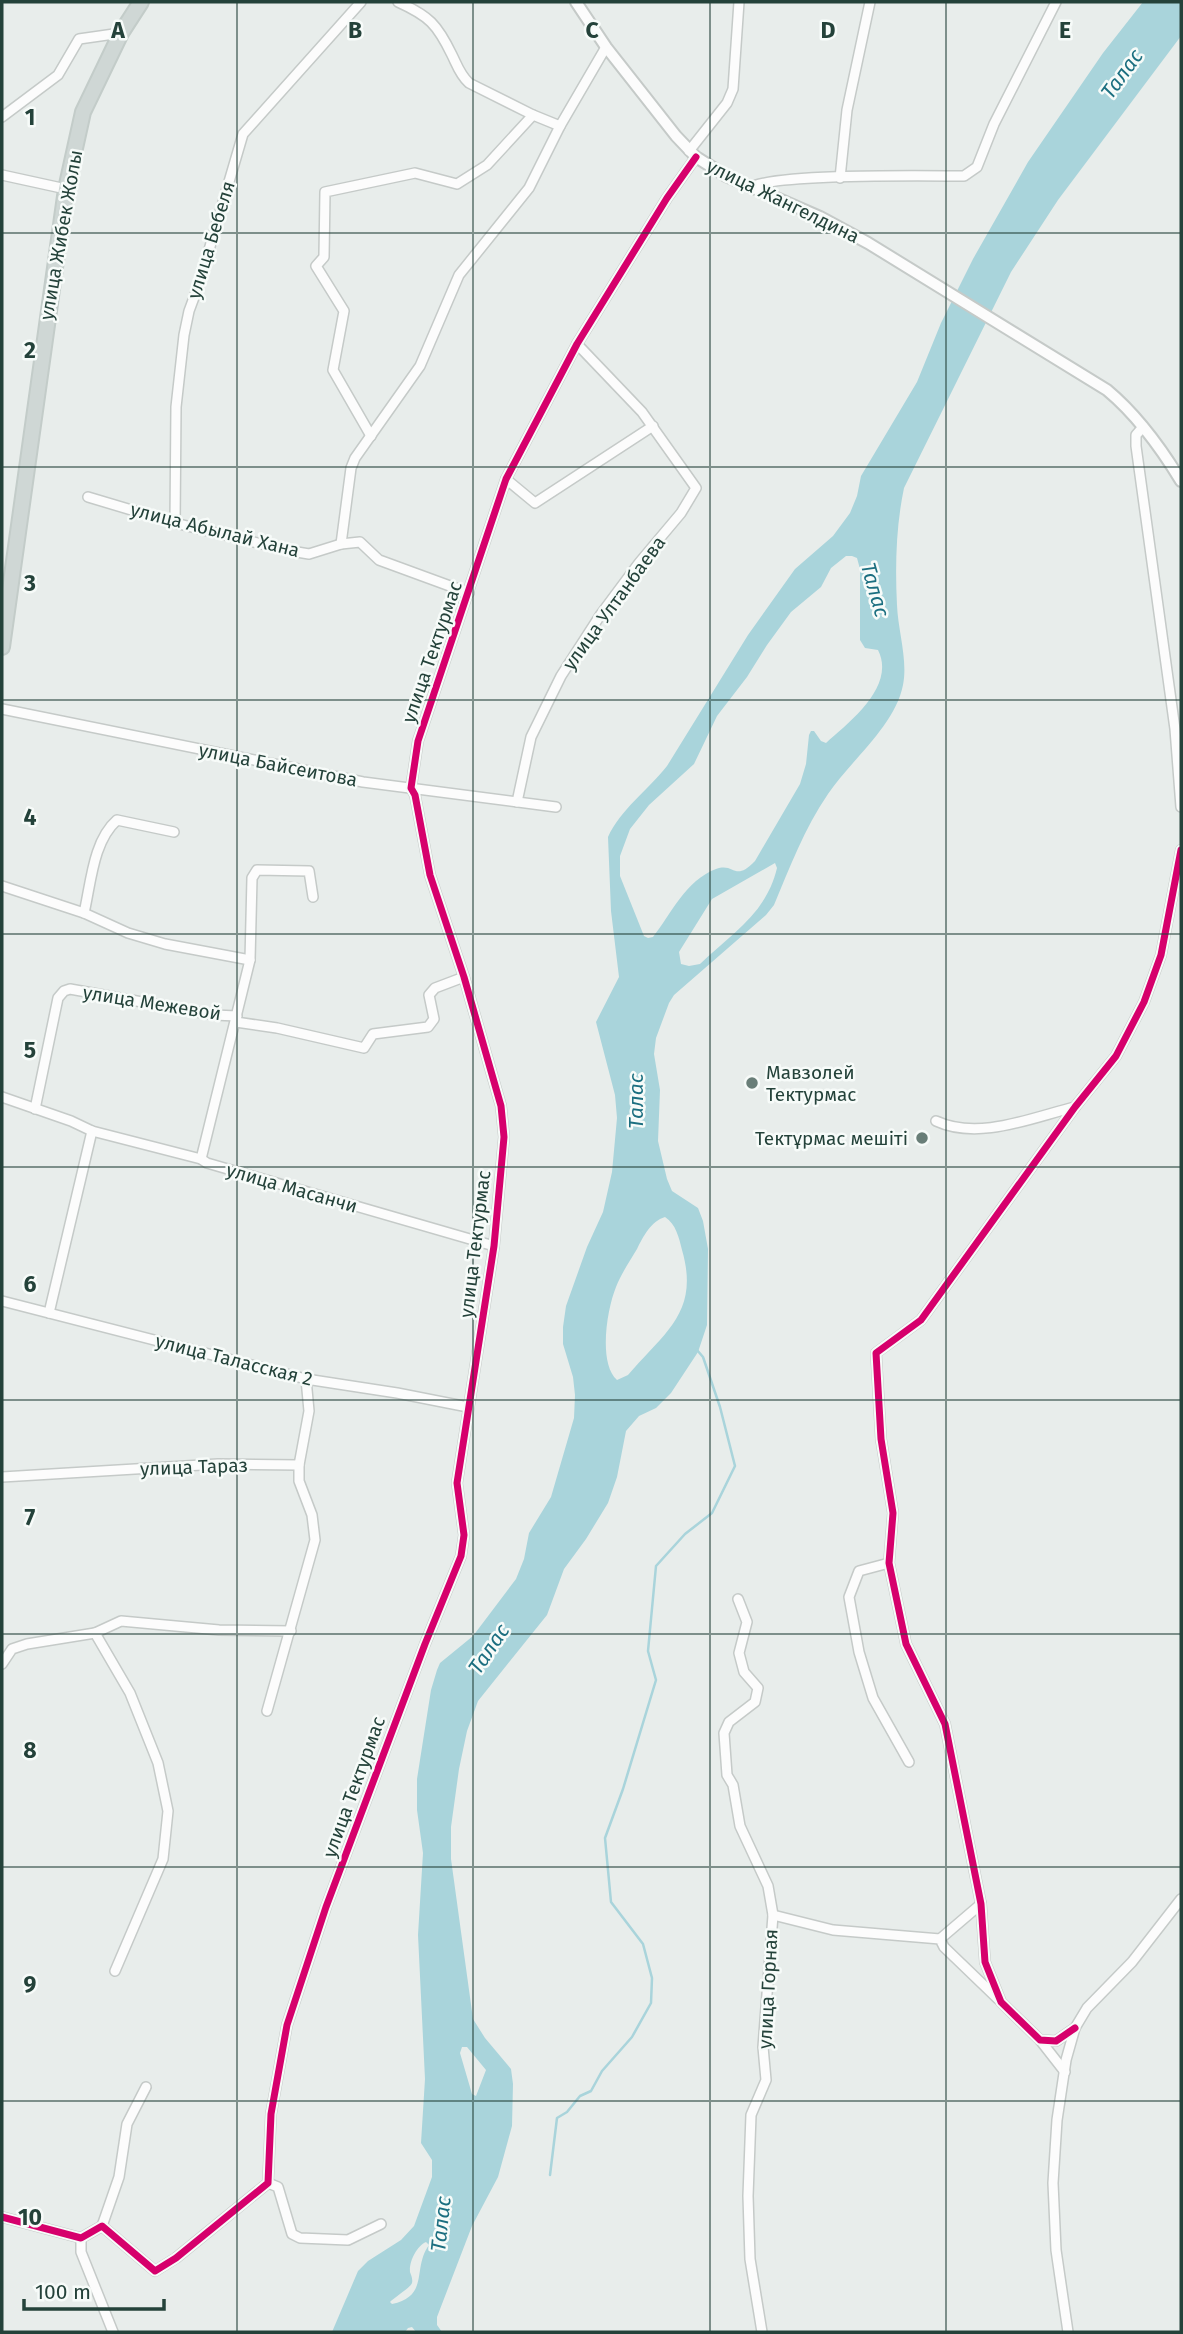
<svg xmlns="http://www.w3.org/2000/svg" width="1183" height="2334" font-family="'Fira Sans',sans-serif">
<rect width="100%" height="100%" fill="#e8edeb"/>
<path fill="#a9d4db" fill-rule="evenodd" d="M1143 2H1181V36L1058 200 1011 272 904 488C896 526 895 566 897 605 898 631 908 660 903 685 895 726 850 761 828 794 804 829 790 867 774 905L766 915 674 995 669 1003 656 1038 654 1054 660 1090 658 1141 667 1179 672 1191 698 1208 703 1221 708 1249 707 1325 698 1352 671 1393 656 1408 639 1416 626 1431 617 1477 608 1503 586 1539 564 1569 547 1615 478 1701 467 1731 459 1769 451 1827V1859L473 2019 485 2038 511 2069 513 2084 512 2126 498 2177 472 2226 437 2317V2325L442 2332H416L412 2327 408 2328 405 2332H332L358 2271 368 2261 401 2240 414 2226 432 2177V2160L421 2143 425 2079 418 1935 423 1853 417 1810V1779L431 1690 437 1670 440 1663 473 1636 516 1579 524 1559 529 1533 551 1497 574 1418 575 1395 573 1377 563 1344V1327L566 1306 587 1247 603 1212 612 1172 617 1118 615 1095 596 1022 619 977 611 911 608 837C620 810 649 789 667 766L748 635 795 569 833 536 850 513 857 496 861 476 917 382 941 323 973 259 1028 162 1103 53ZM846 556H852L857 558 860 569V640L865 648 878 650C896 686 851 721 826 743L821 741 814 731H811L809 735 806 764 800 784 755 861C734 883 735 862 716 869 686 880 671 914 653 937L648 938 644 936 620 876V856L630 829 649 805 694 764 717 716 747 677 767 645 791 612 821 587 831 568ZM775 863 777 868C766 914 732 933 700 964L689 966 681 964 679 952 712 899ZM665 1217C676 1224 679 1238 682 1250 700 1312 665 1332 628 1375L617 1380C598 1363 607 1309 616 1287 621 1274 630 1261 637 1249 643 1237 651 1221 665 1217ZM462 2047H467L486 2070 476 2096 472 2094 460 2053ZM426 2242 429 2245C412 2268 430 2296 392 2304L390 2302C395 2297 411 2287 412 2283 413 2279 411 2275 410 2272 409 2261 417 2246 426 2242Z"/>
<g fill="none" stroke-linecap="round" stroke-linejoin="round">
<polyline stroke="#a9d4db" stroke-width="2.5" points="550,2175 557,2118 567,2112 580,2096 591,2091 602,2071 632,2037 651,2003 652,1978 643,1944 611,1902 605,1838 623,1789 656,1680 648,1651 656,1566 685,1534 712,1513 735,1466 720,1407 703,1357 697,1350"/>
<g stroke="#c5cac8" stroke-width="12">
<g id="minor">
<path d="M398 2C429 16 437 24 452 55 457 65 460 75 469 83L533 115"/>
<polyline points="2,117 58,75 79,39 121,33"/>
<polyline points="689,151 727,103 733,89 739,2"/>
<polyline points="2,175 66,189"/>
<polyline points="840,178 847,110 870,2"/>
<path d="M749 188C772 173 928 176 964 176L977 167 994 124 1056 2"/>
<polyline points="1143,427 1136,435 1136,446 1175,729 1181,807"/>
<polyline points="371,436 333,370 344,311 316,266 324,257 325,192 415,173 457,184 487,165 533,115 560,126"/>
<polyline points="506,479 535,503 653,426"/>
<polyline points="88,497 175,523 291,551 309,554 341,544 360,542 379,560 469,593"/>
<polyline points="175,523 176,407 184,335 189,311 199,284 243,134 361,2"/>
<polyline points="341,544 351,468 355,458 420,366 459,275 529,188 560,126 606,47"/>
<polyline points="2,709 363,782 556,807"/>
<polyline points="517,802 531,737 561,676 601,614 639,563 681,513 696,488 642,412 577,344"/>
<polyline points="2,886 84,913 128,933 165,944 250,960"/>
<path d="M84 913C91 883 93 841 117 820L174 832"/>
<polyline points="236,1022 277,1028 364,1048 373,1034 428,1027 434,1019 429,995 435,988 464,977"/>
<polyline points="2,1097 71,1121 92,1131 201,1159 207,1163 494,1246"/>
<polyline points="35,1109 58,998 64,991 70,989 214,1015 237,1016"/>
<path d="M936 1121C979 1141 1033 1117 1075 1107"/>
<polyline points="201,1159 250,960 252,878 257,870 309,871 313,897"/>
<polyline points="2,1301 306,1379 397,1393 468,1407"/>
<polyline points="49,1313 92,1131"/>
<polyline points="2,1477 218,1464 299,1465 309,1411 306,1379"/>
<polyline points="889,1563 859,1571 849,1597 859,1652 873,1698 909,1762"/>
<polyline points="738,1599 747,1622 739,1653 744,1672 758,1688 755,1702 729,1722 724,1733 727,1775 733,1785 740,1826 768,1886 773,1915 763,2047 766,2080 751,2115 748,2196 750,2259 762,2332"/>
<polyline points="2,1664 12,1649 27,1644 95,1633"/>
<polyline points="267,1711 315,1540 312,1515 299,1481 299,1465"/>
<polyline points="773,1915 833,1930 940,1939 944,1947 998,1999"/>
<polyline points="940,1939 981,1904"/>
<polyline points="115,1971 163,1859 168,1811 158,1763 130,1693 95,1633 121,1621 219,1630 291,1631"/>
<polyline points="1075,2028 1056,2041 1040,2040 1001,2002 985,1962 981,1904 945,1724 906,1644 889,1563 893,1513 881,1439 876,1353 921,1320 1075,1107 1116,1056 1144,1002 1161,955 1181,850"/>
<polyline points="1040,2040 1065,2072"/>
<polyline points="268,2183 278,2187 292,2234 300,2238 348,2240 381,2224"/>
<polyline points="2,2217 81,2238 102,2226 155,2271 176,2258 268,2183 271,2114 287,2025 326,1907 425,1644 461,1556 464,1535 457,1483 494,1246 504,1137 501,1106 464,977 430,875 415,795 411,788 418,741 506,479 577,344 667,198 696,157"/>
<polyline points="102,2226 119,2177 127,2124 146,2087"/>
<polyline points="81,2238 81,2252 113,2332"/>
<polyline points="1068,2332 1056,2250 1053,2183 1057,2120 1066,2060 1075,2028 1087,2008 1132,1962 1181,1899"/>
</g>
</g>
<g stroke="#c5cac8" stroke-width="14">
<path id="tertiary" d="M576 2 606 47 676 136 696 157 726 176 820 217 868 243 1107 390C1137 415 1161 448 1181 481"/>
</g>
<g stroke="#c3ccc9" stroke-width="18">
<polyline id="primary" points="2,647 66,189 83,112 121,33 141,2"/>
</g>
<use href="#minor" stroke="#fcfcfc" stroke-width="9"/>
<use href="#tertiary" stroke="#fcfcfc" stroke-width="10"/>
<use href="#primary" stroke="#cfd7d5" stroke-width="14"/>
<g stroke="#f7fbf9" stroke-width="11">
<g id="cycleway">
<polyline points="1075,2028 1056,2041 1040,2040 1001,2002 985,1962 981,1904 945,1724 906,1644 889,1563 893,1513 881,1439 876,1353 921,1320 1075,1107 1116,1056 1144,1002 1161,955 1181,850"/>
<polyline points="2,2217 81,2238 102,2226 155,2271 176,2258 268,2183 271,2114 287,2025 326,1907 425,1644 461,1556 464,1535 457,1483 494,1246 504,1137 501,1106 464,977 430,875 415,795 411,788 418,741 506,479 577,344 667,198 696,157"/>
</g>
</g>
<use href="#cycleway" stroke="#d6006c" stroke-width="7"/>
</g>
<path fill="none" stroke="#24423a" stroke-width="2" stroke-opacity="0.55" d="M237 2V2332M473 2V2332M710 2V2332M946 2V2332M2 233H1181M2 467H1181M2 700H1181M2 934H1181M2 1167H1181M2 1400H1181M2 1634H1181M2 1867H1181M2 2101H1181"/>
<g fill="#697e78" stroke="#f7fbf9" stroke-width="2.5">
<circle cx="752" cy="1083" r="7"/>
<circle cx="922" cy="1138" r="7"/>
</g>
<g text-anchor="middle" dominant-baseline="central" stroke-width="5" stroke-linejoin="round" paint-order="stroke">
<g font-size="19" fill="#24423a" stroke="#f7fbf9">
<text transform="translate(783 201) rotate(26)">улица Жангелдина</text>
<text transform="translate(61 235) rotate(-80)">улица Жибек Жолы</text>
<text transform="translate(211 240) rotate(-73)">улица Бебеля</text>
<text transform="translate(215 530) rotate(14)">улица Абылай Хана</text>
<text transform="translate(614 603) rotate(-54)">улица Ултанбаева</text>
<text transform="translate(432 652) rotate(-71)">улица Тектурмас</text>
<text transform="translate(278 765) rotate(11)">улица Байсеитова</text>
<text transform="translate(152 1003) rotate(9)">улица Межевой</text>
<text transform="translate(292 1188) rotate(16)">улица Масанчи</text>
<text transform="translate(475 1244) rotate(-83)">улица Тектурмас</text>
<text transform="translate(234 1360) rotate(14)">улица Таласская 2</text>
<text transform="translate(194 1467) rotate(-2)">улица Тараз</text>
<text transform="translate(354 1787) rotate(-70)">улица Тектурмас</text>
<text transform="translate(768 1989) rotate(-87)">улица Горная</text>
</g>
<g font-size="19" fill="#24423a" stroke="#f7fbf9" text-anchor="start">
<text x="766" y="1072">Мавзолей<tspan x="766" dy="22">Тектурмас</tspan></text>
<text x="908" y="1138" text-anchor="end">Тектұрмас мешіті</text>
</g>
<g font-size="21" font-style="italic" fill="#1c6f80" stroke="#f7fbf9">
<text transform="translate(1122 74) rotate(-54)">Талас</text>
<text transform="translate(875 590) rotate(74)">Талас</text>
<text transform="translate(636 1101) rotate(-90)">Талас</text>
<text transform="translate(489 1649) rotate(-56)">Талас</text>
<text transform="translate(441 2224) rotate(-84)">Талас</text>
</g>
</g>
<g font-size="23" text-anchor="middle" font-weight="bold" fill="#24423a" stroke="#f7fbf9" stroke-width="5" stroke-linejoin="round" paint-order="stroke">
<text x="118" y="38">A</text>
<text x="355" y="38">B</text>
<text x="592" y="38">C</text>
<text x="828" y="38">D</text>
<text x="1065" y="38">E</text>
<text x="30" y="125">1</text>
<text x="30" y="358">2</text>
<text x="30" y="591">3</text>
<text x="30" y="825">4</text>
<text x="30" y="1058">5</text>
<text x="30" y="1292">6</text>
<text x="30" y="1525">7</text>
<text x="30" y="1758">8</text>
<text x="30" y="1992">9</text>
<text x="30" y="2225">10</text>
</g>
<rect width="1183" height="2334" fill="none" stroke="#24423a" stroke-width="7"/>
<path d="M24 2299v10h140v-10" fill="none" stroke="#24423a" stroke-width="3.5"/>
<text x="35" y="2299" font-size="21" fill="#24423a" stroke="#f7fbf9" stroke-width="5" paint-order="stroke">100 m</text>
</svg>
